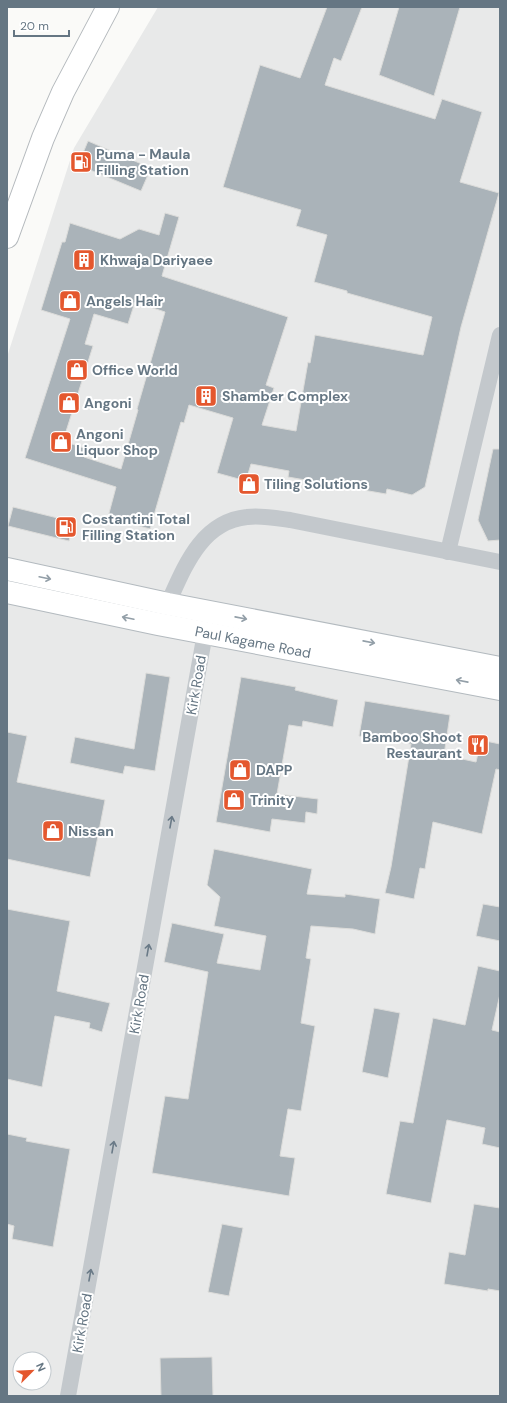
<svg xmlns="http://www.w3.org/2000/svg" width="507" height="1403" font-family="'DM Sans',sans-serif">
<rect width="100%" height="100%" fill="#fafaf8"/>
<path fill="#e8e9e9" fill-rule="evenodd" d="M158 7H500V1396H7V357L74 148ZM20 1359H44V1383H20Z"/>
<g fill="#aab3b9" stroke="#dcdcda" fill-rule="evenodd">
<path d="M327 7H362L341 61 334 58 325 85 435 119 442 99 482 112 460 182 499 193 461 327 425 487 412 495 387 489 386 494 288 477 289 471 251 464 246 481 217 473 233 418 189 405 184 423 181 422 150 529 108 517 116 487 25 458 70 319 41 310 62 242H65L70 223 120 239 139 229 159 235 165 213 179 217 162 276 288 317 266 385 274 388 262 425 296 431 308 362 310 363 315 335 423 355 432 317 347 293V291L314 282 327 235 296 226 301 210 223 187 260 65 300 78ZM135 302 165 312 137 409 138 410 121 469 84 457 87 449 63 441 93 346 85 344 94 314 128 324Z"/>
<polygon points="399,7 460,7 434,96 379,75"/>
<polygon points="88,141 151,168 141,191 78,165"/>
<polygon points="493,449 500,449 500,540 488,541 478,520"/>
<polygon points="13,507 74,522 69,541 8,526"/>
<polygon points="146,673 170,677 155,771 125,766 123,774 70,763 75,737 134,749"/>
<polygon points="241,677 296,687 295,690 338,700 333,727 303,721 302,727 289,725 277,794 318,799 317,814 306,812 305,823 272,819 270,832 216,822"/>
<polygon points="365,701 450,715 444,755 476,762 481,740 500,744 500,770 496,769 482,834 433,822 425,869 420,868 414,899 385,893 391,867 411,744 359,736"/>
<polygon points="7,732 27,736 17,782 105,800 90,877 7,859"/>
<polygon points="214,849 312,869 307,894 345,897 345,894 380,899 375,934 353,929 311,926 306,958 311,959 301,1023 315,1026 301,1111 288,1109 280,1156 295,1158 289,1196 152,1173 165,1096 188,1099 208,972 164,962 172,923 224,934 217,963 260,970 266,936 214,926 220,897 207,885"/>
<polygon points="483,904 500,907 500,941 476,936"/>
<polygon points="7,909 70,921 57,991 110,1003 102,1032 89,1028 90,1023 55,1016 42,1087 7,1079"/>
<polygon points="478,966 500,971 500,994 492,1030 500,1032 500,1148 482,1144 485,1128 447,1120 431,1203 386,1194 400,1121 413,1123 433,1018 465,1025"/>
<polygon points="374,1008 400,1013 388,1078 362,1072"/>
<polygon points="7,1134 27,1138 26,1141 70,1149 53,1247 12,1239 14,1226 7,1224"/>
<polygon points="474,1204 500,1208 500,1291 488,1289 488,1291 444,1284 449,1252 465,1255"/>
<polygon points="222,1224 243,1228 229,1296 208,1292"/>
<polygon points="212,1357 213,1396 161,1396 160,1358"/>
</g>
<g fill="none" stroke-linecap="round" stroke-linejoin="round">
<g stroke="#b3babf" stroke-width="24">
<g id="secondary">
<polyline points="7,569 168,604 500,668"/>
<polyline points="7,592 158,624 500,689"/>
</g>
</g>
<g stroke="#b4b9bd" stroke-width="24">
<polyline id="trunk" points="7,237 43,138 63,92 108,7"/>
</g>
<g stroke="#c3c8cc" stroke-width="16">
<polyline points="448,552 500,335"/>
<path d="M163 614C182 575 197 522 247 517 261 515 276 518 290 520L500 562"/>
<polyline points="68,1396 207,622"/>
</g>
<use href="#secondary" stroke="#fff" stroke-width="22"/>
<use href="#trunk" stroke="#fff" stroke-width="22"/>
</g>
<defs><path id="oneway-shaft" d="M-6 0H5M1.5-3L5.5 0L1.5 3" fill="none" stroke-width="1.6" stroke-linecap="round" stroke-linejoin="round"/></defs>
<g stroke="#939fa8">
<use href="#oneway-shaft" transform="translate(45 578) rotate(12)"/>
<use href="#oneway-shaft" transform="translate(128 618) rotate(-168)"/>
<use href="#oneway-shaft" transform="translate(241 618) rotate(11)"/>
<use href="#oneway-shaft" transform="translate(369 642) rotate(11)"/>
<use href="#oneway-shaft" transform="translate(462 681) rotate(-169)"/>
</g>
<g stroke="#6a7a87">
<use href="#oneway-shaft" transform="translate(171 822) rotate(-80)"/>
<use href="#oneway-shaft" transform="translate(148 950) rotate(-80)"/>
<use href="#oneway-shaft" transform="translate(113 1147) rotate(-80)"/>
<use href="#oneway-shaft" transform="translate(90 1275) rotate(-80)"/>
</g>
<defs>
<g id="fuel-square" transform="scale(1.15)"><rect x="-9" y="-9" width="18" height="18" rx="4" fill="#e4572e" stroke="#fff"/><path d="M-5.5-6h7V0h2V4h1.3V-2.5L3-4.5l.8-.8L6-3V5H2.5V1h-1V6h-7ZM-4.2-4.7v3.2H.2V-4.7Z" fill="#fff"/></g>
<g id="building-square" transform="scale(1.15)"><rect x="-9" y="-9" width="18" height="18" rx="4" fill="#e4572e" stroke="#fff"/><path d="M-4-6H4V6H1V3H-1V6H-4ZM-2.5-4.3h1.7v1.8h-1.7ZM.8-4.3h1.7v1.8H.8ZM-2.5-1h1.7V.8h-1.7ZM.8-1h1.7V.8H.8Z" fill="#fff"/></g>
<g id="shop-square" transform="scale(1.15)"><rect x="-9" y="-9" width="18" height="18" rx="4" fill="#e4572e" stroke="#fff"/><path d="M-5-2.5h2.3a2.7 3.5 0 0 1 5.4 0H5L5.5 6h-11ZM-1.5-2.5h3a1.5 2.3 0 0 0-3 0Z" fill="#fff"/></g>
<g id="restaurant-square" transform="scale(1.15)"><rect x="-9" y="-9" width="18" height="18" rx="4" fill="#e4572e" stroke="#fff"/><path d="M-5-6h1v4h1v-4h1v4h1v-4h1v5L-1.5 .5V6h-2V.5L-5-1ZM5-6V6H3V1.5H1.5Q1.5-4 5-6Z" fill="#fff"/></g>
</defs>
<g fill-rule="evenodd">
<use href="#fuel-square" x="81" y="162"/>
<use href="#building-square" x="84" y="260"/>
<use href="#shop-square" x="70" y="301"/>
<use href="#shop-square" x="77" y="370"/>
<use href="#building-square" x="206" y="396"/>
<use href="#shop-square" x="69" y="403"/>
<use href="#shop-square" x="61" y="442"/>
<use href="#shop-square" x="249" y="484"/>
<use href="#fuel-square" x="66" y="527"/>
<use href="#restaurant-square" x="478" y="745"/>
<use href="#shop-square" x="240" y="770"/>
<use href="#shop-square" x="234" y="800"/>
<use href="#shop-square" x="53" y="831"/>
</g>
<g text-anchor="middle" dominant-baseline="central" stroke-width="4" stroke-linejoin="round" paint-order="stroke">
<g font-size="14" font-weight="bold" fill="#657683" stroke="#fff" text-anchor="start">
<text x="96" y="154">Puma - Maula<tspan x="96" dy="16">Filling Station</tspan></text>
<text x="100" y="260">Khwaja Dariyaee</text>
<text x="86" y="301">Angels Hair</text>
<text x="92" y="370">Office World</text>
<text x="222" y="396">Shamber Complex</text>
<text x="84" y="403">Angoni</text>
<text x="76" y="434">Angoni<tspan x="76" dy="16">Liquor Shop</tspan></text>
<text x="264" y="484">Tiling Solutions</text>
<text x="82" y="519">Costantini Total<tspan x="82" dy="16">Filling Station</tspan></text>
<text x="462" y="737" text-anchor="end">Bamboo Shoot<tspan x="462" dy="16">Restaurant</tspan></text>
<text x="256" y="770">DAPP</text>
<text x="250" y="800">Trinity</text>
<text x="68" y="831">Nissan</text>
</g>
<g font-size="14" fill="#657683" stroke="#fff">
<text transform="translate(253 642) rotate(11)">Paul Kagame Road</text>
<text transform="translate(196 685) rotate(-80)">Kirk Road</text>
<text transform="translate(139 1004) rotate(-80)">Kirk Road</text>
<text transform="translate(82 1323) rotate(-80)">Kirk Road</text>
</g>
</g>
<rect width="507" height="1403" fill="none" stroke="#657683" stroke-width="16"/>
<g transform="translate(32 1371) rotate(66)"><circle r="19" fill="#ffffff" stroke="#c1c8cd"/>
<path d="M0-3L7 15L0 10L-7 15Z" fill="#e4572e"/>
<text y="-6" font-size="11" font-weight="bold" text-anchor="middle" fill="#657683">N</text>
</g>
<path d="M14 30v6h55v-6" fill="none" stroke="#657683" stroke-width="2"/>
<text x="20" y="30" font-size="12" fill="#657683" stroke="#ffffff" stroke-width="3" paint-order="stroke">20 m</text>
</svg>
